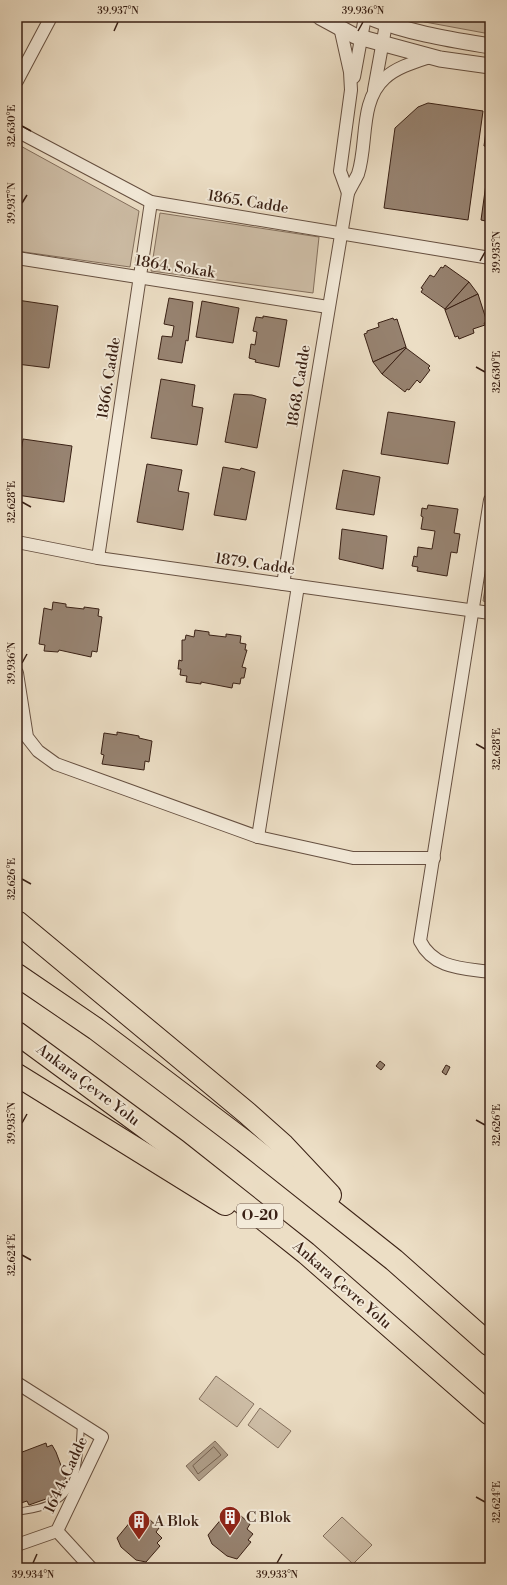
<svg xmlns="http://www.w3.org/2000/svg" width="507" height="1585" font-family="'Libre Bodoni',serif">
<rect width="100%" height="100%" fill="#ecdec5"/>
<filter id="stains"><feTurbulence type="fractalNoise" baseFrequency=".005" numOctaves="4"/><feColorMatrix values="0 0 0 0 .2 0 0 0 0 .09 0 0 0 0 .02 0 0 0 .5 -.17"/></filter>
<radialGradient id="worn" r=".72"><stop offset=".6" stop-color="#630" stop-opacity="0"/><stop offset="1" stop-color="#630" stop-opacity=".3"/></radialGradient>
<g fill="#cebea7" stroke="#84705e">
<polygon points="407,17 490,17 490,34 425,22"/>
<polygon points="17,144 139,211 130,267 17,251"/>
<polygon points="160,213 319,237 313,293 151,271"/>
<polygon points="490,558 490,603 483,601"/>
<polygon points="216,1376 254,1404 237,1427 199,1399"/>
<polygon points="260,1408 291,1431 278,1448 248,1425"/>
<polygon points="342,1517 372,1545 353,1564 323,1536"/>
</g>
<polygon fill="#af9e89" stroke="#806c5b" points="215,1441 228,1455 199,1481 186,1466"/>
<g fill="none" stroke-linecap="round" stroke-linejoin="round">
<polygon stroke="#74604f" stroke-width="1" points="214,1447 221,1455 198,1474 193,1466"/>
</g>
<g fill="#978371" stroke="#3a2115">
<polygon points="490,101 490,147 484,146"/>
<polygon points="428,103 483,111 468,220 384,208 395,128 418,107"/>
<polygon points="490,155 490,222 481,220"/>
<polygon points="445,265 469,282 445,309 421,292 423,289 421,288 430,275 434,277 441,267 443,268"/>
<polygon points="469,282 478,294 445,310 445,309"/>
<polygon points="478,294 487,322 484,323 485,325 473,329 474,333 459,339 458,336 455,337 445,310"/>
<polygon points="169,298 193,302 188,341 186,340 182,363 158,359 162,336 172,337 174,326 164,324"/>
<polygon points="17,300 58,306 49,368 17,364"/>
<polygon points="202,301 239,308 233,343 196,337"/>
<polygon points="263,316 287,320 279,367 255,362 256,360 249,358 251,344 255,345 257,332 253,331 256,317 263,318"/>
<polygon points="393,318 394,320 397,319 406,347 373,362 364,334 367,333 367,331 379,327 378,323"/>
<polygon points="406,347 406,348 382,374 373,362"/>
<polygon points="406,348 430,366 428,368 430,370 420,383 417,380 409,390 407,389 405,392 382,374"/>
<polygon points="161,379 195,385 192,406 203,408 197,445 151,438"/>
<polygon points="234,394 252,395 266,399 257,448 225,442"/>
<polygon points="388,412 455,422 448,464 381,454"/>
<polygon points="23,439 72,446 64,502 17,495 17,478"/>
<polygon points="147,464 182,470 178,491 189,493 183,530 137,522"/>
<polygon points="223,467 240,470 241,468 255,472 246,520 214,515"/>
<polygon points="343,470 380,477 374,515 336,509"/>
<polygon points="428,505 458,509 454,533 460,534 457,553 451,552 447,576 417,571 418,567 412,566 414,556 417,557 418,547 432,549 435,531 421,529 423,517 421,516 422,508 427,509"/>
<polygon points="342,529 387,536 383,569 339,559"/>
<polygon points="53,602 66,604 66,607 84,609 84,607 99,609 98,616 102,617 97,652 92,651 91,657 59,650 58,652 44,651 45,645 39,644 44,608 52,610"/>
<polygon points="195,630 209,632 209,635 226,637 226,634 241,636 240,643 246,644 245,650 247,650 242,667 246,668 244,678 241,678 240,684 233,683 232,688 201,682 201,684 186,682 187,676 180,675 181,669 178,669 179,660 182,661 182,640 185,640 186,635 194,637"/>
<polygon points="117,732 139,736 139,738 152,741 149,762 145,761 144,770 102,764 104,755 101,754 104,733 117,735"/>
<polygon points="380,1061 385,1065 381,1070 376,1066"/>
<polygon points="446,1065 450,1067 446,1075 442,1072"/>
<polygon points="46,1443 47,1447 52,1445 56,1452 66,1479 64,1480 66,1487 61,1489 63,1493 29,1505 27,1501 21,1503 17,1494 17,1454"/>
<polygon points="231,1513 237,1518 240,1515 250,1524 247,1529 253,1534 248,1540 251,1542 237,1559 227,1556 212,1544 208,1535 223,1517 226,1520"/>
<polygon points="140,1517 146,1522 149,1519 159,1528 156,1532 162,1538 157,1543 160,1546 146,1562 136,1560 121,1547 117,1538 131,1521 134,1523"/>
<polygon points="292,1564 295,1567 301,1568 282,1568"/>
</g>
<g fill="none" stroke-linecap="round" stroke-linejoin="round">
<g stroke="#665041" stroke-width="8">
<path id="service" d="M17 1512C27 1510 38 1509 47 1505 81 1493 79 1453 81 1424"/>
</g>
<g stroke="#665041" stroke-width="14">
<g id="minor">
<polyline points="340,27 350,72 351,90 340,171 348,193"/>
<polyline points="354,77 365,17"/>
<polyline points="17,81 51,17"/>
<polyline points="374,90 386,24"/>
<polyline points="17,131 151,202 490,258"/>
<polyline points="17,258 328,307"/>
<path d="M490 500 420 941C434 969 463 968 490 972"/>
<polyline points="17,542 98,558 490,613"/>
<polyline points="98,558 151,202"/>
<path d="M283 584 348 193C351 187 355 180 358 174 368 144 359 101 385 78 397 67 415 62 430 57"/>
<polyline points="17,673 27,737 38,751 56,764 258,837 353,858 434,858"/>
<polyline points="258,837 298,586"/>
<polyline points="17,1383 102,1437 57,1531 17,1545"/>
<polyline points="57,1531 91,1568"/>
</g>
</g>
<g stroke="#665041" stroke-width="17">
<g id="tertiary">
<polyline points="320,17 355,36 440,59 490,66"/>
<path d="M369 17C409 33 448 39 490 46"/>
</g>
</g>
<g stroke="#3a2115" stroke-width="24">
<g id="motorway">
<polyline points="17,922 247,1113 283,1145 330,1195"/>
<polyline points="17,975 96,1029 244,1141 394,1260 490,1345"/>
<polyline points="17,1033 176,1150 306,1253 490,1414"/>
<polyline points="17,1075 225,1204"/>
</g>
</g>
<use href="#service" stroke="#f3ead9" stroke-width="6"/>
<use href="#minor" stroke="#f3ead9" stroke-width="12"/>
<use href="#tertiary" stroke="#f3ead9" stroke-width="15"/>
<use href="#motorway" stroke="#ecdec5" stroke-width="22"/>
</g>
<path fill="none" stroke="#3a2115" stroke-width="1.5" d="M114 31 118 22M358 31 363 22M22 126 31 131M22 203 27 195M480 261 485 252M476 367 485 372M22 502 31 507M22 663 27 654M476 744 485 749M22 879 31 884M476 1120 485 1125M22 1123 27 1114M22 1255 31 1260M476 1497 485 1502M33 1563 37 1554M277 1563 282 1554"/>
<defs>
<g id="building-pin" transform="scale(1.15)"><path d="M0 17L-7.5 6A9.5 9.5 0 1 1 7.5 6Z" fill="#8f2418" stroke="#f3ead9"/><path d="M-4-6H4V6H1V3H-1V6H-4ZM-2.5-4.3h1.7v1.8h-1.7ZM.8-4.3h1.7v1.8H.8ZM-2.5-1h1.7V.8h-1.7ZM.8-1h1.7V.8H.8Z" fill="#fff"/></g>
</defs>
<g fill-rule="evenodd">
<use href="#building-pin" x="230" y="1517"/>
<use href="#building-pin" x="139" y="1521"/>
</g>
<g text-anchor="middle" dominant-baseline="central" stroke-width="4" stroke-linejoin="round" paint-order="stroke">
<rect fill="#f3ead9" stroke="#725d50" stroke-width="1" x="237" y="1204" width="46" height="24" rx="3"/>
<g font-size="14" font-weight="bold" fill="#3a2115">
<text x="260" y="1216">O-20</text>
</g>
<g font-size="15" fill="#3a2115" stroke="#f3ead9">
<text transform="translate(248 202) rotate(9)">1865. Cadde</text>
<text transform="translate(175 267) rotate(9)">1864. Sokak</text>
<text transform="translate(109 378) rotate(-81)">1866. Cadde</text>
<text transform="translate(299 386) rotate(-81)">1868. Cadde</text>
<text transform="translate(255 564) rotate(8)">1879. Cadde</text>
<text transform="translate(88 1085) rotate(37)">Ankara Çevre Yolu</text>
<text transform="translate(342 1285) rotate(41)">Ankara Çevre Yolu</text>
<text transform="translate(66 1475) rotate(-65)">1644. Cadde</text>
</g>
<g font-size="15" fill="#3a2115" stroke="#f3ead9" text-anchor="start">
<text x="246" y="1517">C Blok</text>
<text x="154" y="1521">A Blok</text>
</g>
</g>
<rect width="507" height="1585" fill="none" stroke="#ecdec5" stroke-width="44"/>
<rect x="22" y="22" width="463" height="1541" fill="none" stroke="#3a2115" stroke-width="1.5"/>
<g font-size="10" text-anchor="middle" fill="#3a2115">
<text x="118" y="14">39.937°N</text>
<text x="363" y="14">39.936°N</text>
<text transform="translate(11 126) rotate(-90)" y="4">32.630°E</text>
<text transform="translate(11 203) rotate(-90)" y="4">39.937°N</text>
<text transform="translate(496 252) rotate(-90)" y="4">39.935°N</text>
<text transform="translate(496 372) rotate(-90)" y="4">32.630°E</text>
<text transform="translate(11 502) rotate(-90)" y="4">32.628°E</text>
<text transform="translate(11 663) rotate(-90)" y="4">39.936°N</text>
<text transform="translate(496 749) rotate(-90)" y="4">32.628°E</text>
<text transform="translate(11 879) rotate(-90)" y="4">32.626°E</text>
<text transform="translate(11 1123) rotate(-90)" y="4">39.935°N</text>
<text transform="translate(496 1125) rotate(-90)" y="4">32.626°E</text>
<text transform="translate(11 1255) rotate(-90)" y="4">32.624°E</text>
<text transform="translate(496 1502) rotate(-90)" y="4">32.624°E</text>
<text x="33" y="1578">39.934°N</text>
<text x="277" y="1578">39.933°N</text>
</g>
<rect width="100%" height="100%" filter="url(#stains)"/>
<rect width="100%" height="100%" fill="url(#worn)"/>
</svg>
